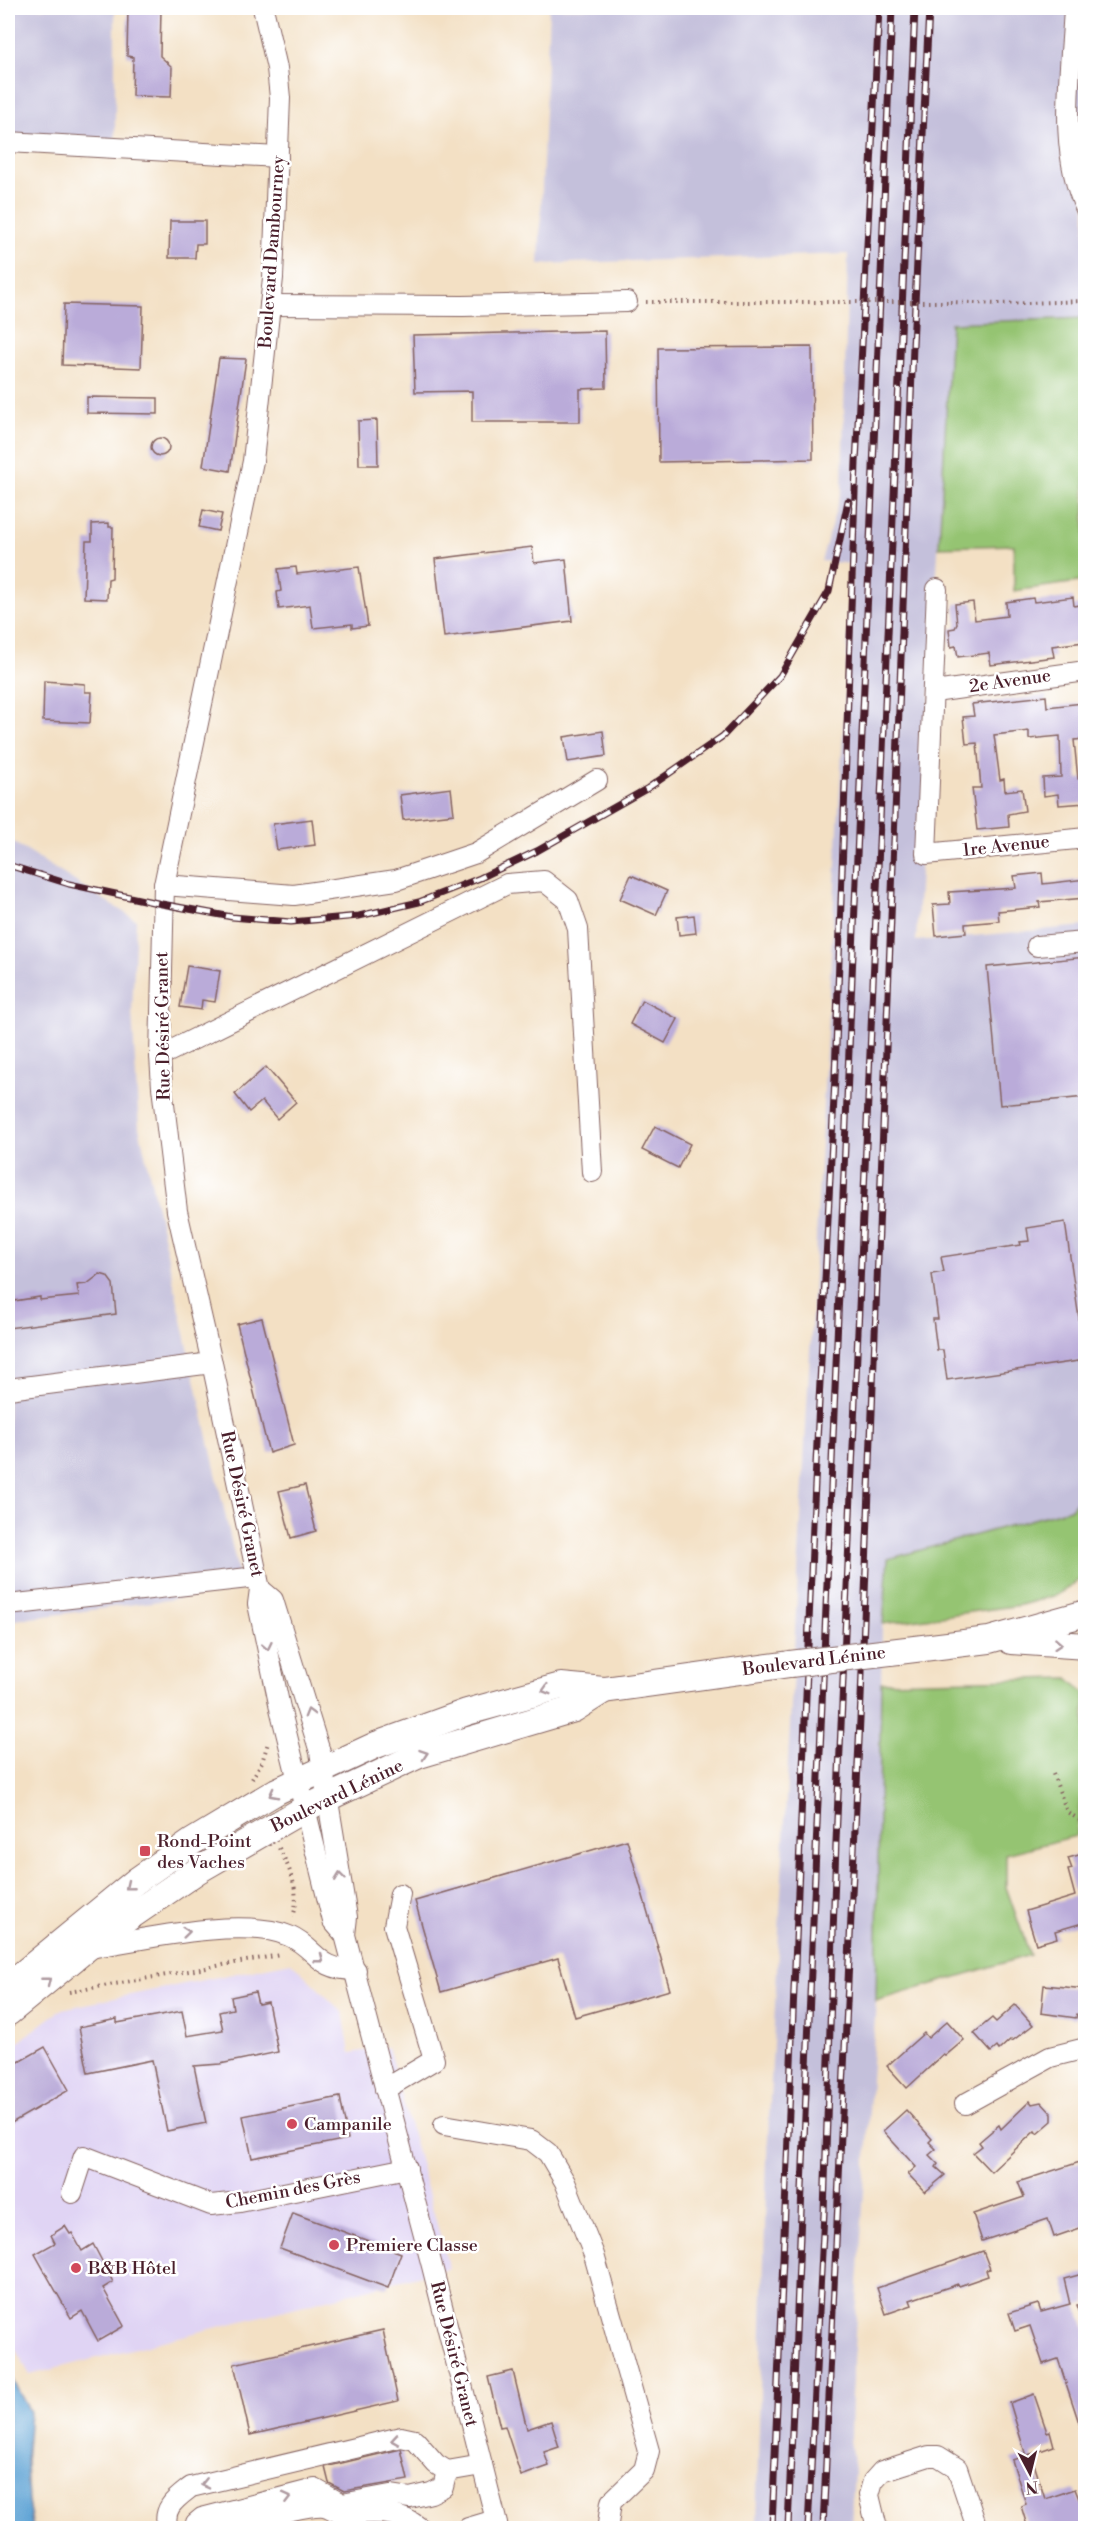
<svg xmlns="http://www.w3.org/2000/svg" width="1093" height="2536" font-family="'Libre Bodoni',serif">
<rect width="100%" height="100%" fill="#fff"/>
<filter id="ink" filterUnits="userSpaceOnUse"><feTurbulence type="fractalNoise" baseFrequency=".0167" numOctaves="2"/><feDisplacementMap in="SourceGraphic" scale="12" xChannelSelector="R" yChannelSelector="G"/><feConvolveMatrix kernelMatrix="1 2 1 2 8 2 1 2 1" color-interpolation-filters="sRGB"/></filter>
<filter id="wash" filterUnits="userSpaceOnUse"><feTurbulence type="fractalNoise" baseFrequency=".008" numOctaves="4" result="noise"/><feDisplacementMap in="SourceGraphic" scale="24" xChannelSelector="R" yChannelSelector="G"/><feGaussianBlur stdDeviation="1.35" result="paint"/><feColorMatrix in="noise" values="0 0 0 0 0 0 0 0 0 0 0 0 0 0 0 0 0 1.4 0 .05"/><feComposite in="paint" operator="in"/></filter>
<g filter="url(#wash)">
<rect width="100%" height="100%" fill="#f3e0c4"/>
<polygon fill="#e0d4f4" points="291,1962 343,2013 350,2053 388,2047 449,2268 30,2375 8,2336 8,2050 62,2009"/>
<g fill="#c4c0db">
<polygon points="8,8 115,8 115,147 8,141"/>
<polygon points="549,8 1085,8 1085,318 951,324 916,941 1085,926 1085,1493 1070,1509 888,1559 882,1630 876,2001 851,2396 850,2439 854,2471 851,2528 756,2528 767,2156 852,564 821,561 842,489 848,254 539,264"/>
<polygon points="8,839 136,920 132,1012 139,1127 242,1590 8,1621"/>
</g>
<g fill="#95c472" stroke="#70724e" stroke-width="1.5">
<polygon points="1085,318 1085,581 1014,591 1014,545 939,547 951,323"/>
<polygon points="1085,1493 1085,1576 1057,1595 1021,1605 883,1624 888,1559 1070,1509"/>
<polygon points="1068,1678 1085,1693 1085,1773 1076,1836 1006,1854 1006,1887 1030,1955 876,2001 881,1682"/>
</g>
<polygon fill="#60a4d5" stroke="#556280" stroke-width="1.5" points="8,2372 30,2412 26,2462 28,2502 33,2528 8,2528"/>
<g id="blocks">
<g fill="#baabd9">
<polygon points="128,8 161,8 160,56 172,67 171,97 132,96 133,57 127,56"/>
<polygon points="170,221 205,221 205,244 196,244 195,258 169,258"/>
<polygon points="64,304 143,306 141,368 62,365"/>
<polygon points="605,331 606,388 580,389 580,422 472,422 472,391 415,392 413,335"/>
<polygon points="812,347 813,459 659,462 658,348"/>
<polygon points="219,358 246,359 230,471 203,466"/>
<polygon points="87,397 158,398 158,414 87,413"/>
<polygon points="377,420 378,465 359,465 358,421"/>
<circle cx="160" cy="447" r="9"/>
<polygon points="203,510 222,514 218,531 199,527"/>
<polygon points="109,523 109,527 113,527 112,578 108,579 107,599 84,598 86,541 92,541 92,524"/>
<polygon points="532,547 534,563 566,559 572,621 444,637 435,559"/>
<polygon points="296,567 297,574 359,567 368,626 352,628 352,624 313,628 310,605 279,609 277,592 281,591 278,569"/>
<polygon points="1073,597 1074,606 1086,604 1086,629 1082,629 1084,642 1052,646 1054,657 991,665 989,653 958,657 956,646 951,647 949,629 955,628 957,624 955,604 973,602 975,620 1007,616 1006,602 1033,598 1034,602"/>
<polygon points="44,681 85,684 85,692 92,692 90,723 43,721"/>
<polygon points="1046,696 1047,707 1083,703 1086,705 1086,739 1074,740 1078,779 1086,778 1086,803 1059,805 1058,794 1044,796 1043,778 1061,777 1060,736 1029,739 1029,731 994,735 1000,780 1004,779 1005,791 1022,789 1025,811 1008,814 1009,827 977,830 972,788 981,788 977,743 966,744 963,717 974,716 972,704"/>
<polygon points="603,731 606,756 568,762 564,737"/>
<polygon points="451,788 454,814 403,820 400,795"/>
<polygon points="312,819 315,845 277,850 273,824"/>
<polygon points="1042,873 1043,884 1086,879 1086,898 1039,902 1040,907 998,911 999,921 965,924 966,933 936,936 933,905 950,904 949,892 1016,888 1014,876"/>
<polygon points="631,875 667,891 656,915 620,899"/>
<polygon points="694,915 696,933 679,935 677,917"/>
<polygon points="1086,957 1086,1097 1000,1105 987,967"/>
<polygon points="187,966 220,971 215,1002 202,1000 201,1010 180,1007"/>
<polygon points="642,1000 678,1019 665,1043 630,1024"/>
<polygon points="266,1067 296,1102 277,1119 262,1101 249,1112 235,1094"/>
<polygon points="655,1126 690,1144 678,1168 642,1150"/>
<polygon points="1065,1222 1085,1360 947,1380 943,1350 937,1350 933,1319 938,1319 932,1274 944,1272 941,1257 1021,1245 1020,1242 1029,1241 1027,1228"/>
<polygon points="100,1274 107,1276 113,1284 116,1314 8,1328 8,1302 40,1297 40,1300 79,1296 77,1285 87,1284"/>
<polygon points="262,1318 294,1445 269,1453 237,1324"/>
<polygon points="305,1485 316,1531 291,1538 279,1491"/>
<polygon points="627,1840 670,1990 575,2017 558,1958 441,1992 415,1901"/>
<polygon points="1086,1853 1086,1922 1055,1931 1057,1938 1036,1944 1026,1911 1075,1896 1068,1870 1072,1869 1068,1858"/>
<polygon points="1044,1985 1086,1989 1086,2015 1077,2014 1076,2018 1041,2013"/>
<polygon points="255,1992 258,2004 268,2002 278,2052 220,2064 194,2066 206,2123 167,2131 152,2060 88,2073 79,2027 117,2019 117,2023 182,2011 187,2036 223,2030 219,2012 233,2009 231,1997"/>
<polygon points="1015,2005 1033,2025 1012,2041 1011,2039 999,2050 997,2047 991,2052 974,2033 992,2018 996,2022"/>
<polygon points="947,2021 964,2040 945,2056 943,2055 907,2088 887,2066 924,2033 928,2038"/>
<polygon points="45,2047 69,2090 8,2125 8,2068"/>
<polygon points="340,2097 348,2139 252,2158 243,2116"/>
<polygon points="1030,2101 1032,2104 1041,2102 1052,2114 1052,2121 1037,2134 1035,2131 991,2172 973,2153 982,2146 979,2142 999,2125 1001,2129"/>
<polygon points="906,2110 932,2139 929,2142 936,2149 929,2155 938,2164 936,2167 945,2175 925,2192 908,2174 916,2167 883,2131"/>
<polygon points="1086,2160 1086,2226 1054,2237 1048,2219 982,2241 973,2214 1024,2197 1018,2182"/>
<polygon points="293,2213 401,2253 388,2288 280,2248"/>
<polygon points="65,2226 70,2234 72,2233 82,2251 93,2244 113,2282 103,2288 124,2326 98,2341 82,2311 71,2318 35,2254 55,2243 51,2235"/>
<polygon points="983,2251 990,2269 986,2270 988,2276 959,2286 958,2284 910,2300 912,2305 886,2314 877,2288"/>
<polygon points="1086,2273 1086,2303 1077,2305 1086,2329 1086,2432 1082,2432 1058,2359 1043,2364 1030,2326 1015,2331 1009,2313 1038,2304 1041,2312 1070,2304 1064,2279"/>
<polygon points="383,2330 398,2401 250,2435 234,2364"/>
<polygon points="513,2371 527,2429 551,2421 559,2447 544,2452 549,2466 521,2476 505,2426 500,2427 488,2377"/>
<polygon points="1034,2394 1047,2432 1050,2431 1054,2446 1026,2456 1010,2403"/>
<polygon points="401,2449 408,2480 344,2491 329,2483 325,2467"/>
<polygon points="1031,2454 1045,2499 1075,2489 1081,2504 1086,2502 1086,2529 1028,2529 1021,2506 1026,2504 1012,2460"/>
</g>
</g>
</g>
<g filter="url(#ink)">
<use href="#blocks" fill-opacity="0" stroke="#856361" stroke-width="1.5"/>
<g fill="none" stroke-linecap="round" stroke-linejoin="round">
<g stroke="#856361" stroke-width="22">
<g id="minor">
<polyline points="263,8 277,68 280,98 273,278 253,461 164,885 160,1056 162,1087 177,1211 212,1363 260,1589 258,1604 280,1708 333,1921 345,1935"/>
<path d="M1074 8C1071 73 1057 148 1086 209"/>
<polyline points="8,142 278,157"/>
<polyline points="270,305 463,306 627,302"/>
<polyline points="937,589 926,854 1086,838"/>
<polyline points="934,692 1086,671"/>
<polyline points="164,885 294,895 396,880 476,853 597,780"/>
<polyline points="1037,946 1086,942"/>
<polyline points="160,1056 507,884 544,881 568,900 578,929 592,1172"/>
<polyline points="8,1389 212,1363"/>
<polyline points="260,1589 273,1600 320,1752 347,1917 345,1935 432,2266 498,2528"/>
<polyline points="8,1605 257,1577"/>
<path d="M90 1948C139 1940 243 1916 289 1936 318 1949 316 1970 356 1970"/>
<polyline points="385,2089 434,2060 394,1926 400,1894"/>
<polyline points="965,2104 1050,2057 1086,2048"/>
<polyline points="444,2125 531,2140 548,2153 565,2182 594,2255 649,2451 644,2470 611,2502 608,2524"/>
<polyline points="72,2193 84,2156 211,2205 240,2202 407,2168"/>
<path d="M168 2528C161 2508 177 2498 191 2487L401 2437 415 2440 436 2464 447 2471 482 2465"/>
<polyline points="196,2528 196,2523 202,2518 315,2489 342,2504 390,2495 410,2498 431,2493 443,2487 447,2471"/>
<path d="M229 2528C251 2522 302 2504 324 2506 331 2507 338 2514 345 2514 373 2513 397 2509 420 2528"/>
<polyline points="468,2528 495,2520"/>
<polyline points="877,2528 869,2495 873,2481 882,2471 929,2456 938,2456 957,2468 977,2528"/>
</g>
</g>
<g stroke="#856361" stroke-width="28">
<g id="major">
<polyline points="1011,1641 1086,1646"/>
<polyline points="890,1652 989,1640 1086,1613"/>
<polyline points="8,1986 136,1881 192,1842 277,1791 376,1745 467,1712 561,1686 604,1690 790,1664"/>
<polyline points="8,2013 87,1948 131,1916 197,1871 306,1808 419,1755 574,1709 604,1690"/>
</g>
</g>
<g stroke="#856361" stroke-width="4" stroke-dasharray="1.5 4.5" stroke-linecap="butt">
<polyline points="646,302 844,302"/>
<polyline points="950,302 998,304 1086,301"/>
<polyline points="1053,1774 1067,1812 1086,1824"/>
<polyline points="252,1779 262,1762 268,1743"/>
<path d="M279 1848C290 1869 301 1893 293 1917"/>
<polyline points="69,1992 280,1955"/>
</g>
<use href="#minor" stroke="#fff" stroke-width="20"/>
<use href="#major" stroke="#fff" stroke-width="26"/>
<g stroke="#4a1f2b" stroke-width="7">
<g id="rail">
<polyline points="8,865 69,884 162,904 232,917 291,922 359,916 419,902 480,878 537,851 648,788 723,736 780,676 829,591 848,501"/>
<polyline points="772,2528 813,1524 835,1077 856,463 879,8"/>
<polyline points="788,2528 892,8"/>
<polyline points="808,2528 824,2213 836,1842 915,8"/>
<polyline points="823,2528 861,1698 913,346 929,8"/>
</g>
</g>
<use href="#rail" stroke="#fff" stroke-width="4.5" stroke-dasharray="14" stroke-linecap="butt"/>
<g stroke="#856361" stroke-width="28" stroke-linecap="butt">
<polyline id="major-bridge" points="790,1664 890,1652"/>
</g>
<polyline stroke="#856361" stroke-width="4" stroke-dasharray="1.5 4.5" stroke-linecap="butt" points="844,302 950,302"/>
<use href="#major-bridge" stroke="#fff" stroke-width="26"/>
</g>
<defs><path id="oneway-chevron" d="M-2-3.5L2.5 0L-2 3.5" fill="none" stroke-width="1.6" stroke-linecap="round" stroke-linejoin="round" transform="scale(1.5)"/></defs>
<g stroke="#ae9aa0">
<use href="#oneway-chevron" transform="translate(1058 1644) rotate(4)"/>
<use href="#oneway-chevron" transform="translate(267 1646) rotate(78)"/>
<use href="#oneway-chevron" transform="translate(546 1690) rotate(163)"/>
<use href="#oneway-chevron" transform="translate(309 1713) rotate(-106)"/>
<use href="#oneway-chevron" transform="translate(424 1754) rotate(-19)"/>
<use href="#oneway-chevron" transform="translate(273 1794) rotate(152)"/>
<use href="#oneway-chevron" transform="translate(340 1877) rotate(-97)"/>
<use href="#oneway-chevron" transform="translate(129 1886) rotate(141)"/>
<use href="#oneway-chevron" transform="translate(186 1932) rotate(-6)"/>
<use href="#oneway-chevron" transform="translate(320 1959) rotate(38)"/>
<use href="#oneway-chevron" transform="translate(47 1981) rotate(-39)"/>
<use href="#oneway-chevron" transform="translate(395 2440) rotate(171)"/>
<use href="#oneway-chevron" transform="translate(205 2484) rotate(167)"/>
<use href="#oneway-chevron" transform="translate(287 2497) rotate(-14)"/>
</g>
</g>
<g fill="#d1495b" stroke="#fff" stroke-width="2">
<rect x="139" y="1845" width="12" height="12" rx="3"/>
<circle cx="292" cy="2124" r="6"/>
<circle cx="334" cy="2245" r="6"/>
<circle cx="76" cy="2268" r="6"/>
</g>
<g text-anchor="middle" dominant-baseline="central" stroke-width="5" stroke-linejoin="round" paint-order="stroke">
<g font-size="18" fill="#4a1f2b" stroke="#fff">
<text transform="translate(272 252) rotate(-86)">Boulevard Dambourney</text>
<text transform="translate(1010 681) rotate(-8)">2e Avenue</text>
<text transform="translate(1006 846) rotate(-6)">1re Avenue</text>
<text transform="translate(163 1026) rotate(-91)">Rue Désiré Granet</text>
<text transform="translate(242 1504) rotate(78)">Rue Désiré Granet</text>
<text transform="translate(814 1661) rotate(-7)">Boulevard Lénine</text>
<text transform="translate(337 1796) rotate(-26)">Boulevard Lénine</text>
<text transform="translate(293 2190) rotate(-11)">Chemin des Grès</text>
<text transform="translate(454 2354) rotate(76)">Rue Désiré Granet</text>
</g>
<g font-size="18" fill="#4a1f2b" stroke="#fff" text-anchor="start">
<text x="157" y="1841">Rond-Point<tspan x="157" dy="21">des Vaches</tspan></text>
<text x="304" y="2124">Campanile</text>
<text x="346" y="2245">Premiere Classe</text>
<text x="88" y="2268">B&amp;B Hôtel</text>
</g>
</g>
<rect width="1093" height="2536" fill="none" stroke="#fff" stroke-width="30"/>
<g transform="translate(1030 2473) rotate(173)" stroke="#ffffff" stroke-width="4.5" paint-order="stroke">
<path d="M0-4.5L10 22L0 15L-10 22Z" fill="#4a1f2b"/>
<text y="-9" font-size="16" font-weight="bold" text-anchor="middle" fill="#4a1f2b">N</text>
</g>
</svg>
